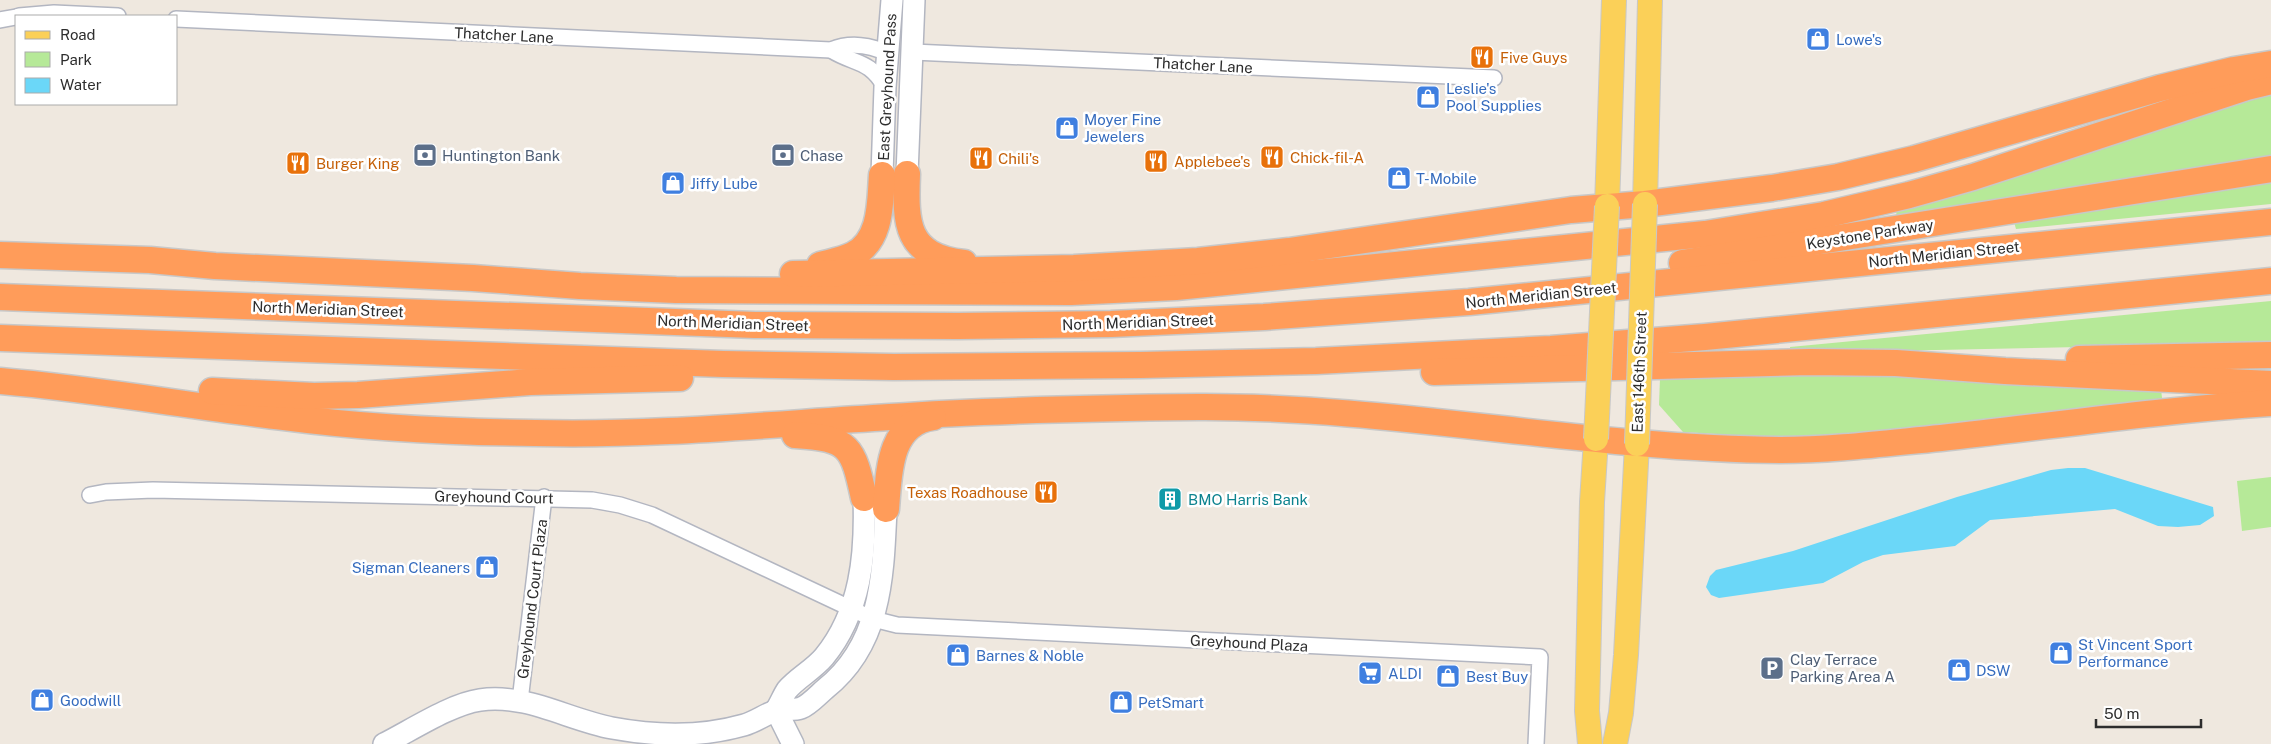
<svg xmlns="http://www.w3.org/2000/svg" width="2271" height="744" font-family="'Public Sans',sans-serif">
<rect width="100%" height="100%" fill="#efe8df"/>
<g fill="#b6e998">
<polygon points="2271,87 2271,155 2246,162 1897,219 1896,210"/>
<polygon points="2271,179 2271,204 2016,229 2014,222"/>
<polygon points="2271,301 2271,343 1790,353 1790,347"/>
<polygon points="1829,373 2161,389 2163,406 1811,440 1683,432 1659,405 1660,378"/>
<polygon points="2271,477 2271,527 2242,531 2237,481"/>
</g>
<polygon fill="#6bd7f8" points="2068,468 2085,468 2213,507 2214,516 2200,525 2178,527 2158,526 2115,509 1990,520 1955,546 1883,555 1863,562 1823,583 1719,598 1711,595 1706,587 1710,576 1716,570 1793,551 1957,497 2051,470"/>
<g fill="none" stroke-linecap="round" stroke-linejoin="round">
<g stroke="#b3b6c1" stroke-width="18">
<g id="street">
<polyline points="19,16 54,13 118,16"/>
<path d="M176 19 831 50C850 42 871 45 889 54"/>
<polyline points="0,20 16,17"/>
<path d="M831 50C855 65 869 59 885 87"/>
<polyline points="913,52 1494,78"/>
<polyline points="90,495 106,492 153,490 592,500 620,505 652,515 873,619 897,625 1540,657 1536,744"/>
<polyline points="520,701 544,497"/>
</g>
</g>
<g stroke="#b3b6c1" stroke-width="24">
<g id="secondary">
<polyline points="907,174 914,0"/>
<polyline points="882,175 885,87 892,0"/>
<path d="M776 710C780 704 783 696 787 690 797 678 813 670 824 657 861 612 866 554 864 498"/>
<polyline points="776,710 793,744"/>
<path d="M384 744C410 731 451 704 480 700 525 693 569 720 612 728 655 736 702 737 744 725 755 722 764 715 775 711 783 708 793 711 801 708 809 705 818 695 825 689 882 644 883 575 886 509"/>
</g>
</g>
<g stroke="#c8c8c8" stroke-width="26">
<g id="primary">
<polyline points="1645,204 1650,0"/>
<polyline points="1607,206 1614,0"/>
<polyline points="1590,744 1587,711 1592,502 1596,439"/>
<polyline points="1615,744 1621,713 1626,655 1637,444"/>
</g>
</g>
<g stroke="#c8c8c8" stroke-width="29">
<g id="highway">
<path d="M907 174C905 224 906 256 964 263"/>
<polyline points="0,255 150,260 215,266 473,278 580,286 676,290 1071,292 1176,287 1705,234 1824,215 1909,195 1973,177 2247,87 2271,81"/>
<polyline points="1682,263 2271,169"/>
<path d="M820 265C831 262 843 260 853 255 882 240 880 202 882 175"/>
<polyline points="793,274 1074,268 1198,261 1289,251 1571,210 1645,204 1772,188 1838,177 1914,159 2160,88 2234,70 2271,64"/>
<polyline points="0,297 755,325 958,326 1111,324 1264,317 1469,302 2271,222"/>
<polyline points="0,338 723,364 894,367 1141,365 1316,361 1551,349 1705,337 2271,281"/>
<polyline points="2079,359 2271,355"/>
<polyline points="1434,372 1810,362 1896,363 2005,371 2271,384"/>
<path d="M0 381C95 389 189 406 284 417 367 428 451 432 535 433 654 436 772 424 890 417 992 410 1096 408 1199 407 1394 406 1586 449 1781 450 1834 450 1888 443 1941 438 2051 426 2161 410 2271 403"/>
<polyline points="212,391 314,396 358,395 530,382 680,378"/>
<path d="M795 435C850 438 853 447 864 498"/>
<path d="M886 509C889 474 888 423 933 417"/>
</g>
</g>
<use href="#street" stroke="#fff" stroke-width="15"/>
<use href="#secondary" stroke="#fff" stroke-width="21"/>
<use href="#primary" stroke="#fbd058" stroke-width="24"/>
<use href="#highway" stroke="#ff9c5a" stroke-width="26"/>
<g stroke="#c8c8c8" stroke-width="26" stroke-linecap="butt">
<g id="primary-bridge">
<polyline points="1596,439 1607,206"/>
<polyline points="1637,444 1645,204"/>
</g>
</g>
<use href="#primary-bridge" stroke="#fbd058" stroke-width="24"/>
</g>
<defs>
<g id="shop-square" transform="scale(1.25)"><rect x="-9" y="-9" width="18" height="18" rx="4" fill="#3f7fe0" stroke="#fff"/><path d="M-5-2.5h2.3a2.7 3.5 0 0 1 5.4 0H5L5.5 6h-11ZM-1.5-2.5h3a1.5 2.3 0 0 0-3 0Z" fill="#fff"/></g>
<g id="restaurant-square" transform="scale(1.25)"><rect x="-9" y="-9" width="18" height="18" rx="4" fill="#e8710a" stroke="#fff"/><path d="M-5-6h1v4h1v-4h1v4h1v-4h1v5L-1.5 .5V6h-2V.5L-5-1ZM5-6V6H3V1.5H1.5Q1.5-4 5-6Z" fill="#fff"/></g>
<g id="bank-square" transform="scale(1.25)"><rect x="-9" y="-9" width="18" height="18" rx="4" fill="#5c6f8a" stroke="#fff"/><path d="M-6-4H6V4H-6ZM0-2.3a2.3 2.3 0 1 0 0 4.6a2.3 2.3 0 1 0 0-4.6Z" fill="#fff"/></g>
<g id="building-square" transform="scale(1.25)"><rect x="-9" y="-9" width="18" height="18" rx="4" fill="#0f9aa8" stroke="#fff"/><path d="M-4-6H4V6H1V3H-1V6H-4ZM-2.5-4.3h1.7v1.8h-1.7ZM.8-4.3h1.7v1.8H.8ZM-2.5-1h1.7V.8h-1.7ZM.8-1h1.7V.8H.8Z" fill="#fff"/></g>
<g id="parking-square" transform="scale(1.25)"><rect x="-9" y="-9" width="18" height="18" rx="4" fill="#5c6f8a" stroke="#fff"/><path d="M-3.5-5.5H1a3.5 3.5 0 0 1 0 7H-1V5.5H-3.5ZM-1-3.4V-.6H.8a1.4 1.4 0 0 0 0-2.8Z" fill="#fff"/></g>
<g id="supermarket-square" transform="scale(1.25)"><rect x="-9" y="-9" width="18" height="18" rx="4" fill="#3f7fe0" stroke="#fff"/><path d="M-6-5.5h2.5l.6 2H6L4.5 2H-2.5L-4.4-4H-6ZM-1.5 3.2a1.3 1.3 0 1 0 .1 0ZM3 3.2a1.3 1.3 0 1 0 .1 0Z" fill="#fff"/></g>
</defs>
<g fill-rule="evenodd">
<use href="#shop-square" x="1818" y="39"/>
<use href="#restaurant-square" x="1482" y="57"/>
<use href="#shop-square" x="1428" y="97"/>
<use href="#shop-square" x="1067" y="128"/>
<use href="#bank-square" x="425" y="155"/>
<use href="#bank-square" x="783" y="155"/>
<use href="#restaurant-square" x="1272" y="157"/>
<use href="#restaurant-square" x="981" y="158"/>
<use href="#restaurant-square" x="1156" y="161"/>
<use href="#restaurant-square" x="298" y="163"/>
<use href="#shop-square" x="1399" y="178"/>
<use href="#shop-square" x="673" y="183"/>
<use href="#restaurant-square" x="1046" y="492"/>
<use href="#building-square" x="1170" y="499"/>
<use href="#shop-square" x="487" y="567"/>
<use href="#shop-square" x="2061" y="653"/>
<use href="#shop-square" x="958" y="655"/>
<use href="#parking-square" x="1772" y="668"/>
<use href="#shop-square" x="1959" y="670"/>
<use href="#supermarket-square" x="1370" y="673"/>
<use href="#shop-square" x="1448" y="676"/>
<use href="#shop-square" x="42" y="700"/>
<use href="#shop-square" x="1121" y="702"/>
</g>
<g text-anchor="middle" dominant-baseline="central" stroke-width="5" stroke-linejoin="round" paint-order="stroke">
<g font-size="15" fill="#2d2d2d" stroke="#fff">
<text transform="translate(504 35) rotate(3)">Thatcher Lane</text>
<text transform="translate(1203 65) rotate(3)">Thatcher Lane</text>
<text transform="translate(887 87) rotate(-87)">East Greyhound Pass</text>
<text transform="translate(1870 234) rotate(-9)">Keystone Parkway</text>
<text transform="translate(1944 254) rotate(-6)">North Meridian Street</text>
<text transform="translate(1541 295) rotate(-6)">North Meridian Street</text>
<text transform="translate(328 309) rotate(2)">North Meridian Street</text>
<text transform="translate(1138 322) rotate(-2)">North Meridian Street</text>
<text transform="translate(733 323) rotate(2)">North Meridian Street</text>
<text transform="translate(1639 372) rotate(-88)">East 146th Street</text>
<text transform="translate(494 497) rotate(1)">Greyhound Court</text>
<text transform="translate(532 599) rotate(-83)">Greyhound Court Plaza</text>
<text transform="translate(1249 643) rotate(3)">Greyhound Plaza</text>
</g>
<g font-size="15" fill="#366cbe" stroke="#fff" text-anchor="start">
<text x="1836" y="39">Lowe's</text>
<text x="1446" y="88">Leslie's<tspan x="1446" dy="17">Pool Supplies</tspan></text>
<text x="1084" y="119">Moyer Fine<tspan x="1084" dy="17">Jewelers</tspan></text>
<text x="1416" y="178">T-Mobile</text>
<text x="690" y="183">Jiffy Lube</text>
<text x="470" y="567" text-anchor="end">Sigman Cleaners</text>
<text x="2078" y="644">St Vincent Sport<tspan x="2078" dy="17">Performance</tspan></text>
<text x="976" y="655">Barnes &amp; Noble</text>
<text x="1976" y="670">DSW</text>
<text x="1388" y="673">ALDI</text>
<text x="1466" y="676">Best Buy</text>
<text x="60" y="700">Goodwill</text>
<text x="1138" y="702">PetSmart</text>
</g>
<g font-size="15" fill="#c56008" stroke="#fff" text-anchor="start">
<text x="1500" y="57">Five Guys</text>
<text x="1290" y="157">Chick-fil-A</text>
<text x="998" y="158">Chili's</text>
<text x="1174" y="161">Applebee's</text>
<text x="316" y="163">Burger King</text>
<text x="1028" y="492" text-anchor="end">Texas Roadhouse</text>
</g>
<g font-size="15" fill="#4e5e75" stroke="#fff" text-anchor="start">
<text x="442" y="155">Huntington Bank</text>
<text x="800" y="155">Chase</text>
<text x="1790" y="659">Clay Terrace<tspan x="1790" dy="17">Parking Area A</tspan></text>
</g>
<g font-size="15" fill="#0d838f" stroke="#fff" text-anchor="start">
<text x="1188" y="499">BMO Harris Bank</text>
</g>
</g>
<rect x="15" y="15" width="162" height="90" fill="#ffffff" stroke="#ababab"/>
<rect x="25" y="31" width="25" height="8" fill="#fbd058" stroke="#ababab"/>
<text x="60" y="40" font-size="15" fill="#2d2d2d">Road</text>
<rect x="25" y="52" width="25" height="15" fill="#b6e998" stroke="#ababab"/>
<text x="60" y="65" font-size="15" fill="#2d2d2d">Park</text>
<rect x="25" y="78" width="25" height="15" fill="#6bd7f8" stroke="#ababab"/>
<text x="60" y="90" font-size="15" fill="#2d2d2d">Water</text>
<path d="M2096 719v8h105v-8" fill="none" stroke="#2d2d2d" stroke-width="2.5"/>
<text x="2104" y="719" font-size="15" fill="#2d2d2d" stroke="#ffffff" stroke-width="4" paint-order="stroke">50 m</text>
</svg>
